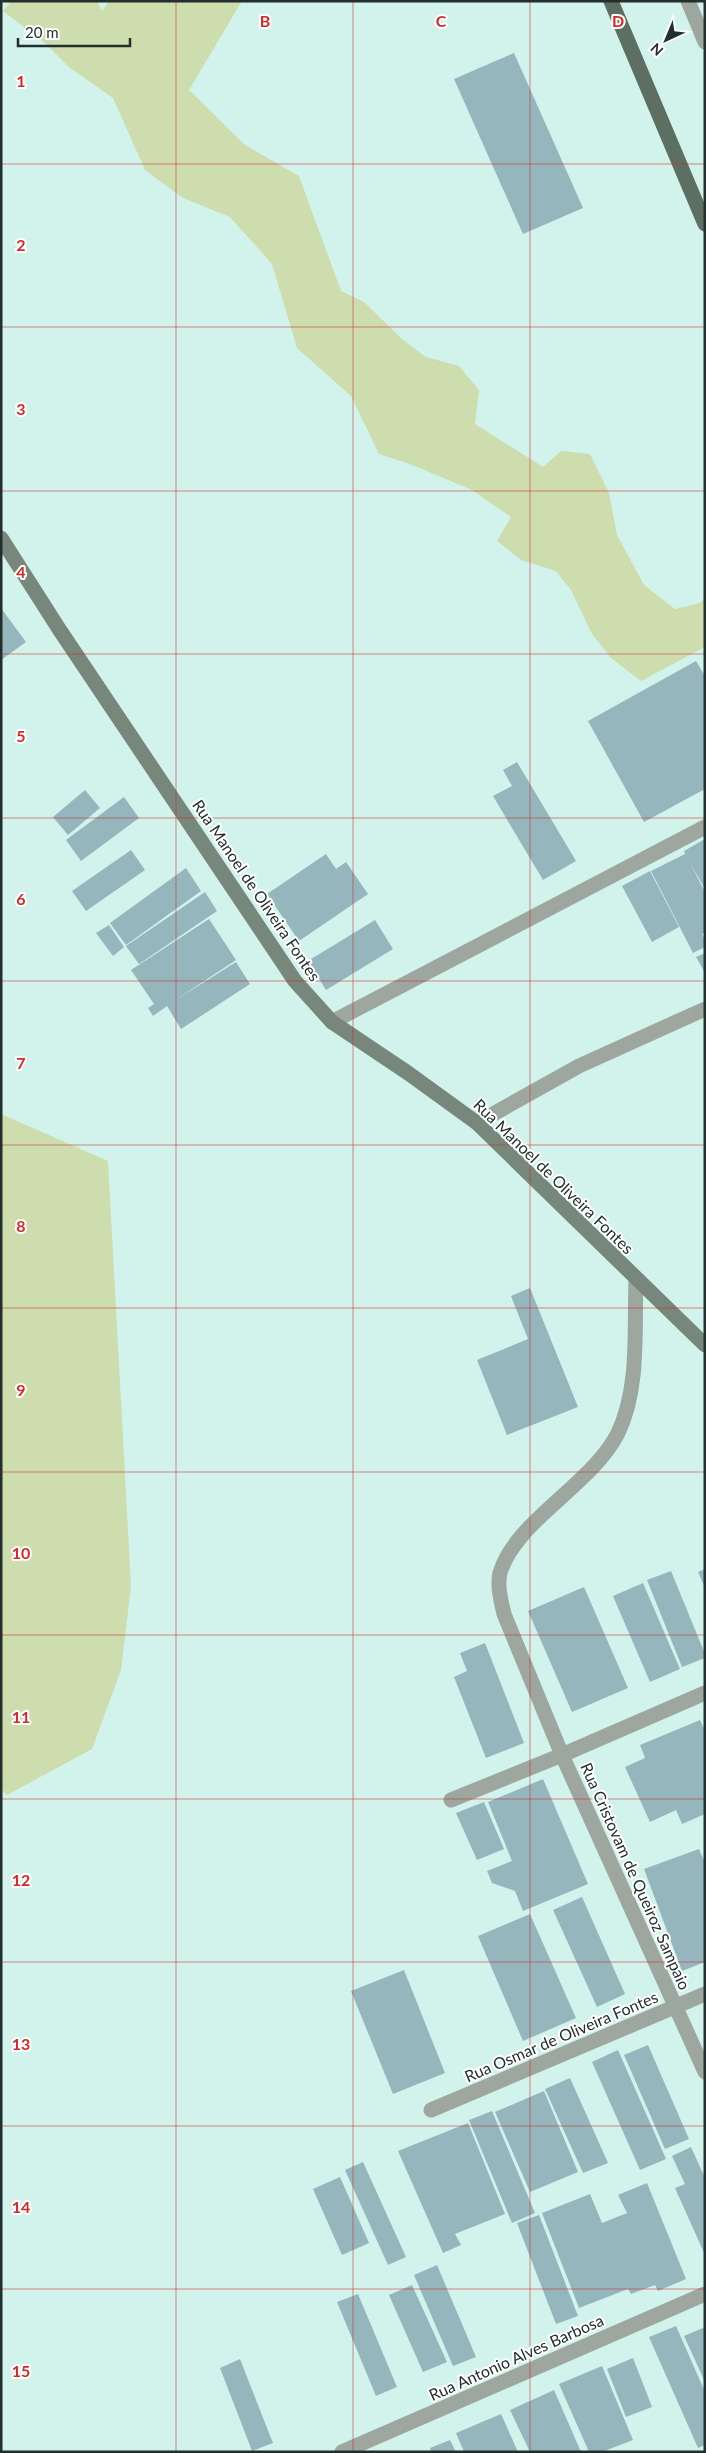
<svg xmlns="http://www.w3.org/2000/svg" width="706" height="2453" font-family="Lato,sans-serif">
<rect width="100%" height="100%" fill="#d1f3ec"/>
<g fill="#cdddae">
<polygon points="11,1 97,1 102,11 109,1 242,1 189,90 245,145 299,176 341,291 364,302 402,339 426,357 459,366 479,390 475,424 543,467 561,451 590,454 609,493 617,535 644,585 675,609 700,603 705,598 705,647 641,681 611,658 592,634 571,590 556,571 521,560 497,541 511,517 472,490 410,464 379,454 351,396 297,348 272,264 230,217 183,198 145,170 113,98 70,68 45,43 3,11"/>
<polygon points="1,1114 108,1161 131,1586 121,1670 92,1749 7,1795 1,1789"/>
</g>
<g fill="#96b6bd">
<polygon points="514,53 583,208 523,234 454,79"/>
<polygon points="1,608 26,642 1,660"/>
<polygon points="696,661 705,676 705,789 644,822 588,721"/>
<polygon points="517,762 576,861 543,880 493,796 512,786 503,770"/>
<polygon points="85,790 100,808 68,835 53,817"/>
<polygon points="124,797 139,818 81,861 66,840"/>
<polygon points="705,839 705,889 690,863 705,892 705,932 702,934 705,940 705,947 693,953 651,871 685,854 684,851"/>
<polygon points="131,850 145,870 86,911 72,891"/>
<polygon points="326,854 336,869 346,862 368,894 299,941 267,894"/>
<polygon points="186,868 201,891 126,945 110,923"/>
<polygon points="650,871 679,927 652,942 622,886"/>
<polygon points="205,892 217,911 139,964 126,946"/>
<polygon points="209,919 236,960 174,1001 236,962 250,984 181,1029 167,1006 153,1016 148,1008 154,1004 131,970"/>
<polygon points="375,920 393,949 326,990 308,961"/>
<polygon points="109,925 124,947 113,956 96,933"/>
<polygon points="705,953 705,973 696,957"/>
<polygon points="530,1288 578,1407 507,1435 477,1360 528,1339 511,1296"/>
<polygon points="705,1569 705,1588 698,1572"/>
<polygon points="671,1571 705,1654 705,1658 682,1667 647,1580"/>
<polygon points="643,1583 680,1669 650,1682 613,1596"/>
<polygon points="584,1587 628,1688 572,1712 528,1611"/>
<polygon points="485,1643 524,1743 486,1758 454,1677 467,1671 460,1653"/>
<polygon points="700,1720 705,1731 705,1814 682,1824 676,1810 650,1822 625,1767 645,1758 640,1745"/>
<polygon points="543,1779 588,1884 523,1911 515,1891 492,1883 487,1871 512,1861 488,1802"/>
<polygon points="484,1802 504,1849 477,1860 456,1813"/>
<polygon points="699,1849 705,1863 705,1962 682,1971 644,1869"/>
<polygon points="582,1897 625,1994 597,2007 553,1910"/>
<polygon points="530,1914 576,2018 523,2041 478,1936"/>
<polygon points="404,1970 445,2073 393,2094 351,1991"/>
<polygon points="648,2045 689,2139 665,2149 624,2055"/>
<polygon points="618,2050 666,2159 640,2170 592,2062"/>
<polygon points="570,2078 608,2163 583,2173 545,2089"/>
<polygon points="544,2091 578,2172 530,2192 495,2112"/>
<polygon points="492,2111 535,2213 512,2223 469,2120"/>
<polygon points="468,2123 505,2214 455,2234 461,2245 443,2253 398,2151"/>
<polygon points="691,2147 705,2178 705,2255 675,2188 685,2184 672,2156"/>
<polygon points="363,2162 406,2257 388,2265 345,2170"/>
<polygon points="340,2177 369,2243 342,2255 313,2189"/>
<polygon points="647,2183 686,2279 658,2291 655,2285 631,2294 628,2289 579,2308 542,2213 590,2194 602,2223 627,2213 618,2195"/>
<polygon points="539,2215 578,2316 556,2324 517,2223"/>
<polygon points="437,2265 476,2357 453,2366 414,2275"/>
<polygon points="412,2285 447,2362 423,2372 389,2295"/>
<polygon points="358,2294 397,2387 376,2396 337,2302"/>
<polygon points="676,2326 705,2392 705,2445 698,2448 649,2337"/>
<polygon points="705,2327 705,2382 684,2336"/>
<polygon points="633,2358 652,2407 626,2417 607,2369"/>
<polygon points="240,2359 273,2443 252,2451 220,2368"/>
<polygon points="602,2366 633,2440 602,2452 589,2452 559,2384"/>
<polygon points="554,2390 581,2452 530,2452 510,2410"/>
<polygon points="501,2414 518,2452 464,2452 456,2433"/>
<polygon points="450,2440 456,2452 431,2452 430,2448"/>
</g>
<g fill="none" stroke-linecap="round" stroke-linejoin="round">
<g stroke="#9da79f" stroke-width="15">
<polyline points="688,1 705,42"/>
<polyline points="332,1022 705,827"/>
<polyline points="477,1123 579,1066 705,1009"/>
<polyline points="705,1693 562,1755 705,2072"/>
<path d="M451 1800 562 1755 504 1614C501 1601 497 1586 500 1573 515 1521 592 1485 618 1433 640 1387 634 1329 636 1279"/>
<polyline points="431,2110 705,1994"/>
<polyline points="342,2452 705,2294"/>
</g>
<polyline stroke="#77877b" stroke-width="15" points="1,538 59,629 295,981 332,1022 408,1073 477,1123 705,1345"/>
<polyline stroke="#5d6f61" stroke-width="15" points="611,1 705,224"/>
</g>
<path fill="none" stroke="#d62828" stroke-width="1" stroke-opacity="0.55" d="M176 1V2452M353 1V2452M530 1V2452M1 164H705M1 327H705M1 491H705M1 654H705M1 818H705M1 981H705M1 1145H705M1 1308H705M1 1472H705M1 1635H705M1 1799H705M1 1962H705M1 2126H705M1 2289H705"/>
<g text-anchor="middle" dominant-baseline="central" stroke-width="4" stroke-linejoin="round" paint-order="stroke">
<g font-size="16" fill="#222f2c" stroke="#fff">
<text transform="translate(257 890) rotate(56)">Rua Manoel de Oliveira Fontes</text>
<text transform="translate(554 1176) rotate(44)">Rua Manoel de Oliveira Fontes</text>
<text transform="translate(636 1876) rotate(66)">Rua Cristovam de Queiroz Sampaio</text>
<text transform="translate(561 2036) rotate(-23)">Rua Osmar de Oliveira Fontes</text>
<text transform="translate(516 2357) rotate(-24)">Rua Antonio Alves Barbosa</text>
</g>
</g>
<g font-size="16" text-anchor="middle" font-weight="bold" fill="#d62828" stroke="#fff" stroke-width="4" stroke-linejoin="round" paint-order="stroke">
<text x="265" y="27">B</text>
<text x="441" y="27">C</text>
<text x="618" y="27">D</text>
<text x="21" y="87">1</text>
<text x="21" y="251">2</text>
<text x="21" y="415">3</text>
<text x="21" y="578">4</text>
<text x="21" y="742">5</text>
<text x="21" y="905">6</text>
<text x="21" y="1069">7</text>
<text x="21" y="1232">8</text>
<text x="21" y="1396">9</text>
<text x="21" y="1559">10</text>
<text x="21" y="1723">11</text>
<text x="21" y="1886">12</text>
<text x="21" y="2050">13</text>
<text x="21" y="2213">14</text>
<text x="21" y="2377">15</text>
</g>
<rect width="706" height="2453" fill="none" stroke="#222f2c" stroke-width="5"/>
<g transform="translate(666 40) rotate(224)" stroke="#ffffff" stroke-width="4" paint-order="stroke">
<path d="M0-4L9 19L0 12L-9 19Z" fill="#222f2c"/>
<text y="-8" font-size="14" font-weight="bold" text-anchor="middle" fill="#222f2c">N</text>
</g>
<path d="M18 38v8h112v-8" fill="none" stroke="#222f2c" stroke-width="2.5"/>
<text x="25" y="38" font-size="15" fill="#222f2c" stroke="#ffffff" stroke-width="4" paint-order="stroke">20 m</text>
</svg>
